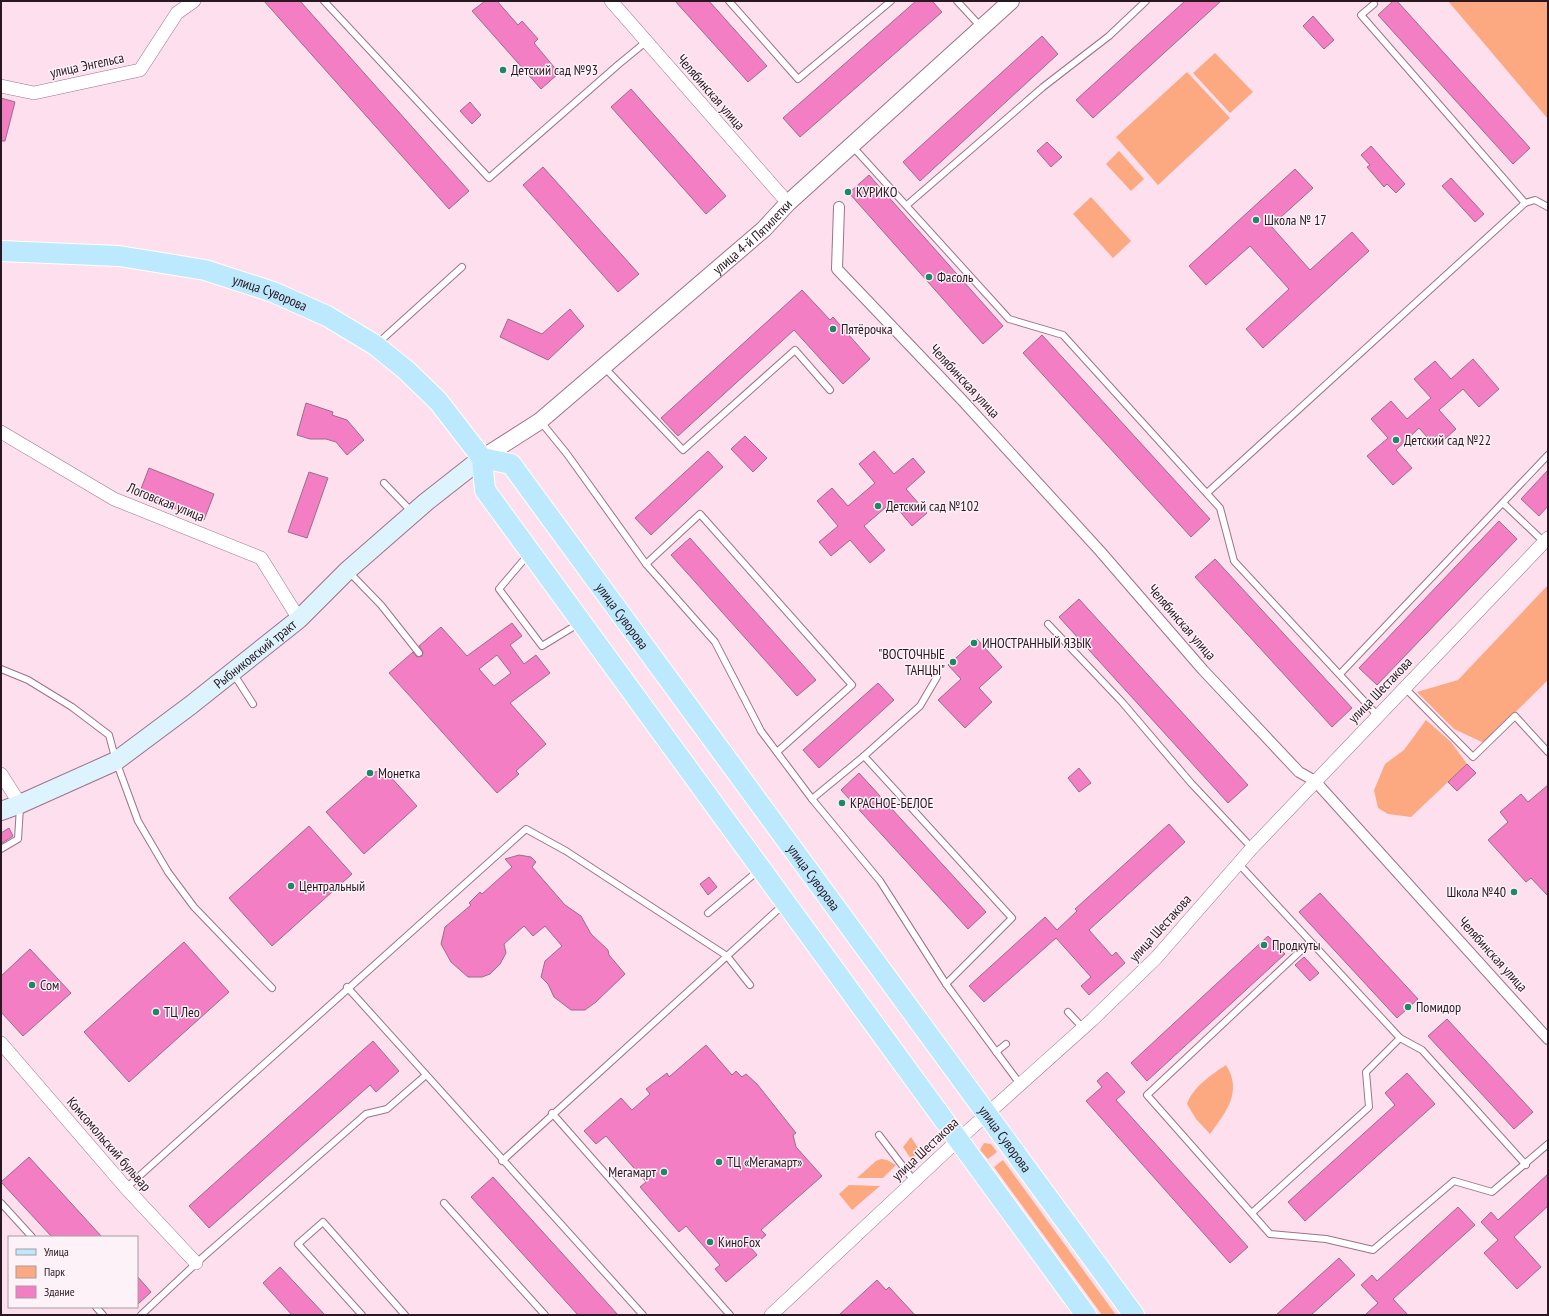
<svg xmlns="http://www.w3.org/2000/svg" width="1549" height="1316" font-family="'PT Sans Narrow',sans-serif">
<rect width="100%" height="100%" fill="#fddfee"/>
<g fill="#fca982">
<polygon points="1448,1 1548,1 1548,119"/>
<polygon points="1215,53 1253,92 1230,113 1193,73"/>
<polygon points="1187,72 1230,118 1158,185 1116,137"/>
<polygon points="1119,151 1144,179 1131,191 1106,164"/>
<polygon points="1091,197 1131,241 1113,258 1073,214"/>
<polygon points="1548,585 1548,680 1484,743 1454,729 1417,692 1458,680"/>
<polygon points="1426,720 1451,742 1467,764 1411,817 1388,814 1378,808 1374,790 1385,764 1404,750"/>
<path d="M1226 1065C1243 1092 1226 1112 1210 1134L1196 1119 1187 1104C1193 1087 1211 1075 1226 1065Z"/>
<polygon points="911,1137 920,1151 911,1159 903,1147"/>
<polygon points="984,1143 991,1144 997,1152 988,1159 980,1150"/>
<polygon points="881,1159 887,1160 896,1165 883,1178 857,1178 876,1161"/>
<polygon points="1003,1160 1116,1315 1102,1315 994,1167"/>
<polygon points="849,1185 880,1186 852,1210 839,1194"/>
</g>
<g fill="#f47ec3" stroke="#9a6e85" fill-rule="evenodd">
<polygon points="264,1 300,1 469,191 449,209"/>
<polygon points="485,1 497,1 518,25 522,21 538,39 534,43 559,73 541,89 472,11"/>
<polygon points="675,1 709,1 767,66 748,82"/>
<polygon points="916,1 932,1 942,12 800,137 783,118"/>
<polygon points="1185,1 1221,1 1093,118 1076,100"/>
<polygon points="1393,1 1397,1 1530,148 1513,164 1378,15"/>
<polygon points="1313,16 1334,40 1324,49 1303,26"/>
<polygon points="1042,36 1058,54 920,181 903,162"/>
<polygon points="631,89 726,196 706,214 611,107"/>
<polygon points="1,98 15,102 5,141 1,141"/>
<polygon points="470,102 481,115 472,124 460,111"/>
<polygon points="1047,142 1062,157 1051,167 1037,151"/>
<polygon points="1371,146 1405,184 1396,193 1387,184 1384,187 1367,167 1370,165 1361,155"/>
<polygon points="543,167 639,274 618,292 523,185"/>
<polygon points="1295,169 1313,188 1271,226 1310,270 1352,232 1369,251 1263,348 1246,329 1289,289 1250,246 1206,285 1189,266"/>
<polygon points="869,175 1003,326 983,344 849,193"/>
<polygon points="1451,178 1484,214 1475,222 1442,186"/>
<polygon points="802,290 830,320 833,317 870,359 843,384 794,330 678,436 661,418"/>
<polygon points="570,309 584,326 548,360 500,337 508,319 542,334"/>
<polygon points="1042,335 1210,519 1191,537 1023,353"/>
<polygon points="1473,359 1499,389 1479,407 1463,389 1439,410 1456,429 1436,447 1419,428 1396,450 1412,468 1393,485 1367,456 1388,438 1371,419 1391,401 1407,419 1431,398 1414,379 1435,361 1451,379"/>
<polygon points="306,403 333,412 332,415 347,420 364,440 347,455 336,442 326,439 310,439 297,435"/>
<polygon points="745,436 767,458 753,472 731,449"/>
<polygon points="708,451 723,467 651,535 635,518"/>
<polygon points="874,451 894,474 913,458 925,472 906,489 927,513 912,526 892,502 864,526 885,550 870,563 850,540 831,556 819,542 838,526 817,501 832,488 848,506 875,483 859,464"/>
<polygon points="149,468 214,494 204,520 139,494"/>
<polygon points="1548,470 1548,506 1539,516 1521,499"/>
<polygon points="309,472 328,478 307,538 288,532"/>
<polygon points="1499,521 1517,539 1377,685 1359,668"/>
<polygon points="690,538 816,680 797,696 671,555"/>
<polygon points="1215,559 1352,708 1332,727 1195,577"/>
<polygon points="1079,599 1248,785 1228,803 1059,617"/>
<path d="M512 623 522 636 510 645 524 664 536 655 550 673 510 703 546 744 516 771 519 774 497 793 389 673 413 652 417 657 422 656 423 652 419 646 441 627 467 656ZM497 655 511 673 494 686 479 669Z"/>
<polygon points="977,639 1002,667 979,688 992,702 965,728 938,700 961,679 948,665"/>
<polygon points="878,683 894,700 819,768 803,750"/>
<polygon points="1467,764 1476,773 1457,791 1448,782"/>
<polygon points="1079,768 1091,783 1079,792 1068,778"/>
<polygon points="380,771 388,774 417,806 364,854 326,812 370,773"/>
<polygon points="859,773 986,912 968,929 841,790"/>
<polygon points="1548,785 1548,896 1531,878 1526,882 1488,840 1508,822 1500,812 1521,794 1528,802"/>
<polygon points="1169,824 1185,842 1089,930 1112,956 1116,952 1125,963 1089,995 1081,986 1091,977 1056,938 984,1002 969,986 1045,917 1057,930 1077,911 1075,909"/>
<polygon points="309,826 352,874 272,946 229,898"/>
<polygon points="9,828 13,836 1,844 1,833"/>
<polygon points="519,855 531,857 536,862 532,867 565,905 581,916 591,934 608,950 609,955 625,974 596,1002 585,1010 571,1010 554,997 548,984 541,977 545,961 562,946 545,926 533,936 524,926 504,944 506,953 500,964 490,974 482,977 468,977 451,962 441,944 445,927 471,905 469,903 480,892 482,894 512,867 505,859"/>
<polygon points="709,877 717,887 708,895 700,884"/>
<polygon points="1320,893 1418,999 1397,1018 1299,912"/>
<polygon points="1268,936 1285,954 1147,1081 1131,1063"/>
<polygon points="184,942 229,992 129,1082 84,1032"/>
<polygon points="30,949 71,993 23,1036 1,1012 1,976"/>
<polygon points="1304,957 1319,973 1310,981 1295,965"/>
<polygon points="1447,1019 1533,1112 1514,1129 1428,1036"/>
<polygon points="373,1041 399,1071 376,1092 370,1085 209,1228 189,1206"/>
<polygon points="706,1045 732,1075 736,1071 742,1077 746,1074 757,1084 796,1133 793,1135 796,1147 822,1176 761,1230 766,1235 751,1248 757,1255 726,1282 715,1269 720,1265 686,1226 679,1232 640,1187 646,1182 606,1136 596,1144 584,1131 621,1098 632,1110 650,1094 646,1089 667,1073 669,1077"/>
<polygon points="1107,1072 1125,1092 1116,1100 1248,1247 1230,1263 1086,1101 1102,1087 1097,1081"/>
<polygon points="1407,1073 1435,1104 1305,1221 1288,1202 1395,1105 1385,1093"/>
<polygon points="29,1157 102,1237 52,1237 1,1182"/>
<polygon points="1548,1174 1548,1206 1514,1237 1541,1267 1517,1289 1484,1253 1498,1240 1481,1222 1491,1212 1498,1220"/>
<polygon points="493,1177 618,1315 578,1315 471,1197"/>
<polygon points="1458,1207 1475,1225 1393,1299 1408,1315 1365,1315 1378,1303 1361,1285 1372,1275 1377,1281"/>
<polygon points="1339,1258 1355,1275 1311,1315 1276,1315"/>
<polygon points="280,1267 325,1315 292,1315 263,1283"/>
<polygon points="137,1276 151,1292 137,1305"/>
<polygon points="877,1280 886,1290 889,1287 915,1315 839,1315"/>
</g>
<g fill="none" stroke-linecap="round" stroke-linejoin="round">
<g stroke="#9e728a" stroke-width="8">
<g id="service">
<polyline points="324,1 489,178 619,64 647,41"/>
<polyline points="729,1 798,79 891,1"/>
<polyline points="957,1 981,27"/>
<polyline points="1374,4 1361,15 1525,203"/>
<polyline points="853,147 1009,319 1063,335 1220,508 1234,561 1378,716"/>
<polyline points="907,205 1043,87 1109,36 1146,1"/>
<polyline points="377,344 462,267"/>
<polyline points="604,367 683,450 795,350 830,390"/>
<polyline points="541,422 567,454 646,564 715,642 761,731 812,799 880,881 946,984 1020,1084"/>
<polyline points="384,483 412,512"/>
<polyline points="1207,493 1525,203 1535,200 1548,207"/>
<polyline points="1503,503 1544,542"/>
<polyline points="528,555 499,589 542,646 578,624"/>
<polyline points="646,564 700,514 852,685 777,752"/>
<polyline points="349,572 381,605 419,653"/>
<polyline points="1048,624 1122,702 1191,783 1252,848"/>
<polyline points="1,669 28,680 72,707 109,735 116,761 138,821 168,872 194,907 272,988"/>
<polyline points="233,673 253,704"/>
<polyline points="1340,674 1548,455"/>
<polyline points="1405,688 1473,757 1515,716 1548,752"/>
<polyline points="864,756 920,706 937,677"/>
<polyline points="812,799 864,756 1012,918 946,984"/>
<polyline points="1,849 18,839 20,807"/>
<polyline points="1238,863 1400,1038 1422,1050 1526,1165"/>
<polyline points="708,913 759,870"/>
<polyline points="1310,942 1147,1095 1270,1234 1326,1239 1373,1250 1454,1181 1492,1192 1548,1144"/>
<polyline points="347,987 643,1315"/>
<polyline points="1068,1012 1083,1028"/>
<polyline points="996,1052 1006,1044"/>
<polyline points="552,1113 730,1315"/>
<polyline points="879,1135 914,1181"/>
<polyline points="502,1161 783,905"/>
<polyline points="126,1188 526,829 566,851 727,956 750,985"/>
<polyline points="1,1203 32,1237"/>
<polyline points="444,1203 545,1315"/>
<polyline points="1253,1212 1369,1107 1366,1072 1400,1038"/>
<polyline points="96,1307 103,1315"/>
<polyline points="141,1315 203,1257 366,1114 387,1109 426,1075"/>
<polyline points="362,1315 298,1244 323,1222 405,1315"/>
</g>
</g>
<g stroke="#9e728a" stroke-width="12">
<polyline id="pedestrian" points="839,207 837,269 962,400 1100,551 1203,670 1299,772 1315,781 1548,1039"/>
</g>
<g stroke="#9e728a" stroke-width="14">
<g id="minor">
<polyline points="611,1 788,203"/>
<polyline points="1,86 34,93 140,70 177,13 194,1"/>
<polyline points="1,432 114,499 261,558 299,619"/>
<polyline points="1,774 20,804"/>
<polyline points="1,1043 126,1188 196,1263"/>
<polyline points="771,1315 958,1140 1092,1020 1156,958 1252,848 1548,538"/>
</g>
</g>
<g stroke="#9e728a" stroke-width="18">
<g id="tertiary">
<path id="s1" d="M482 458 540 421 764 229 788 203 1011 1"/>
</g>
</g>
<g stroke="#9e728a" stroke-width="20">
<g id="secondary">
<path id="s2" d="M1 811 20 804 116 761 191 705 299 619 347 571 426 502 482 458"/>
</g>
</g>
<g stroke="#fff" stroke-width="22">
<g id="primary">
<path id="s3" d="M1 251 119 256 205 270 273 292 327 316 375 345 406 370 438 401 482 458 485 490 1086 1315"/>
<path id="s4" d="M482 458 511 464 1134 1315"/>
</g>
</g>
<use href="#service" stroke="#fff" stroke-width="6"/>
<use href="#pedestrian" stroke="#fff" stroke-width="10"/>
<use href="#minor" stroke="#fff" stroke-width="13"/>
<use href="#tertiary" stroke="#fff" stroke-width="16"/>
<use href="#secondary" stroke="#ddf4fe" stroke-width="18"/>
<use href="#primary" stroke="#bce9fd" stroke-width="20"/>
</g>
<g fill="#1d8866" stroke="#fdf2f8" stroke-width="1.5">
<circle cx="503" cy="70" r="4"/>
<circle cx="848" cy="192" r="4"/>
<circle cx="1256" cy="220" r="4"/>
<circle cx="929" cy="277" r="4"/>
<circle cx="833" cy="329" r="4"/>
<circle cx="1396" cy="440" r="4"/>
<circle cx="878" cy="506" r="4"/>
<circle cx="974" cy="643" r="4"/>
<circle cx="953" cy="662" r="4"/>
<circle cx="370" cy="773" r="4"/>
<circle cx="842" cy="803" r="4"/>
<circle cx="291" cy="886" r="4"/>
<circle cx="1514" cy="892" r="4"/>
<circle cx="1264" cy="945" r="4"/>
<circle cx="32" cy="985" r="4"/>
<circle cx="1408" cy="1007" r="4"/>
<circle cx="156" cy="1012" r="4"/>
<circle cx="719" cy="1162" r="4"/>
<circle cx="664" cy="1172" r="4"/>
<circle cx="710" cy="1242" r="4"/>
</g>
<g text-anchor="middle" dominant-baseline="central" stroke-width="3" stroke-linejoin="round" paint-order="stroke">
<g font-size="14" fill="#291821" stroke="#fdf2f8">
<text transform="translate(87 65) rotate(-12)">улица Энгельса</text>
<text transform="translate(711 92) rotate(49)">Челябинская улица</text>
<text stroke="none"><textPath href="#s1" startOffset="350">улица 4-й Пятилетки</textPath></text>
<text stroke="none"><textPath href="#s3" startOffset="274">улица Суворова</textPath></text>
<text transform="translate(965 381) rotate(47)">Челябинская улица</text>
<text transform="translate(166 502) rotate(22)">Логовская улица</text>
<text stroke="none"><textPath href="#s4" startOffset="218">улица Суворова</textPath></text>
<text transform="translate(1182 622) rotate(49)">Челябинская улица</text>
<text stroke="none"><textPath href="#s2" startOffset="301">Рыбниковский тракт</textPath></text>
<text transform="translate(1380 690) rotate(-46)">улица Шестакова</text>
<text stroke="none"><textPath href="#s4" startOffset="542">улица Суворова</textPath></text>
<text transform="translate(1160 928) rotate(-48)">улица Шестакова</text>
<text transform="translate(1493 954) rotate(48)">Челябинская улица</text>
<text stroke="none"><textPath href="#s4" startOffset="866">улица Суворова</textPath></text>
<text transform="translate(109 1144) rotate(49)">Комсомольский бульвар</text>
<text transform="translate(925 1149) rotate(-43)">улица Шестакова</text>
</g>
<g font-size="14" fill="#291821" stroke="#fdf2f8" text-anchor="start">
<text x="511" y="70">Детский сад №93</text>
<text x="856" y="192">КУРИКО</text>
<text x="1264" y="220">Школа № 17</text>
<text x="937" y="277">Фасоль</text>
<text x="841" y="329">Пятёрочка</text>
<text x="1404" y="440">Детский сад №22</text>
<text x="886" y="506">Детский сад №102</text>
<text x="982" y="643">ИНОСТРАННЫЙ ЯЗЫК</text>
<text x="945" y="654" text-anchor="end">"ВОСТОЧНЫЕ<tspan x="945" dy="16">ТАНЦЫ"</tspan></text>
<text x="378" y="773">Монетка</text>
<text x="850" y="803">КРАСНОЕ-БЕЛОЕ</text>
<text x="299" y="886">Центральный</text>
<text x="1506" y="892" text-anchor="end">Школа №40</text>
<text x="1272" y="945">Продкуты</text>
<text x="40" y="985">Сом</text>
<text x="1416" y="1007">Помидор</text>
<text x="164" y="1012">ТЦ Лео</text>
<text x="727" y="1162">ТЦ «Мегамарт»</text>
<text x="656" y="1172" text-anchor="end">Мегамарт</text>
<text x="718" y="1242">КиноFox</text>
</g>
</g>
<rect width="1549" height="1316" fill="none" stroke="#291821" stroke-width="4"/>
<rect x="8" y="1236" width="130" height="72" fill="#fdf2f8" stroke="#a89ba2"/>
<rect x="16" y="1249" width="20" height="6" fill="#bce9fd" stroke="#a89ba2"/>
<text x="44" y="1256" font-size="12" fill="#291821">Улица</text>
<rect x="16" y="1266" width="20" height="12" fill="#fca982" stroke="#a89ba2"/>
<text x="44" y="1276" font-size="12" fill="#291821">Парк</text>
<rect x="16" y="1286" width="20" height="12" fill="#f47ec3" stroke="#a89ba2"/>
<text x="44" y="1296" font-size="12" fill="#291821">Здание</text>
</svg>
